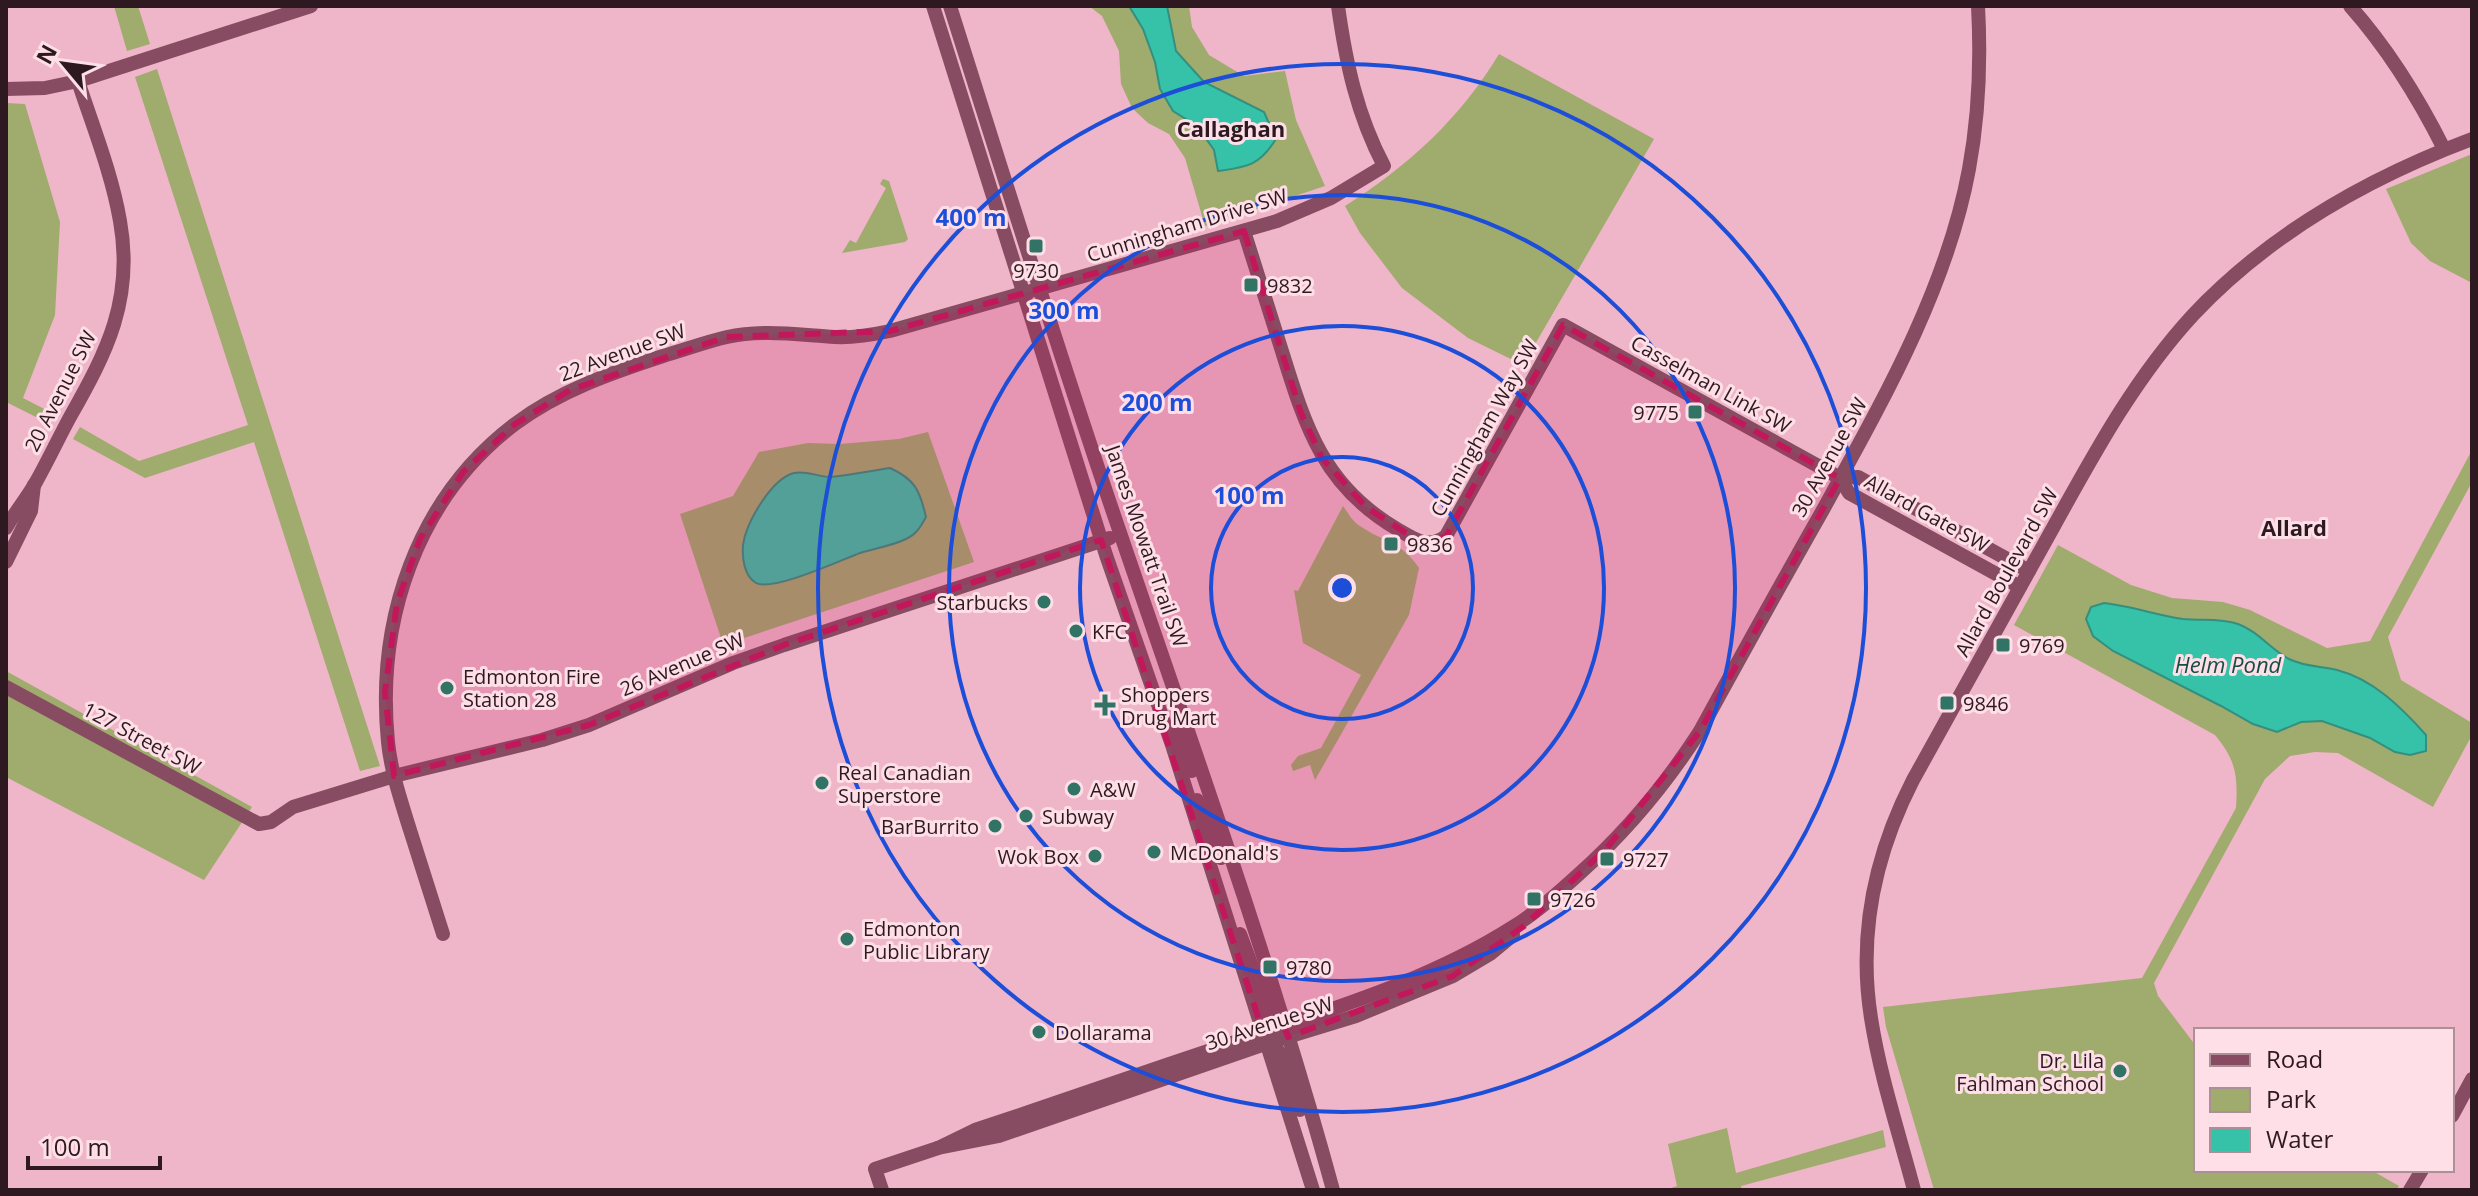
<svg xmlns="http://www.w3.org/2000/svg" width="2478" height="1196" font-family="'Open Sans',sans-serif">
<rect width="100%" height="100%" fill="#efb5c8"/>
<g fill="#a0ab6e">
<polygon points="114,6 138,6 150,44 127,51"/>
<polygon points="1089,6 1189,6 1192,27 1209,55 1244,76 1285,71 1296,120 1325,186 1205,226 1185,158 1169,134 1148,123 1132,108 1121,84 1119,51 1102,16"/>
<path d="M1499 54 1654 139 1523 365 1468 338 1402 288 1360 233 1345 206C1408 166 1460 119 1499 54Z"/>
<polygon points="157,69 380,766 360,771 254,442 145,478 73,439 80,427 139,461 248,425 135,77"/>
<polygon points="6,103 25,104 60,222 55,315 23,398 54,414 48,423 6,402"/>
<polygon points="2472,154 2472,283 2430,261 2411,243 2386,189"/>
<polygon points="883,179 889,181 908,239 905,242 842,253 850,240 856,243 886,188 880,184"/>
<polygon points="928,432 974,562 729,643 721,638 680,514 733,496 759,452 808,443 840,444 899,439"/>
<path d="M2472 450V482L2388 637 2401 680 2472 723V735L2433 807 2338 753 2315 752 2290 756 2265 779 2154 983 2158 996 2196 1046V1170H2371L2399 1186 2396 1190H1934L1886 1027 1883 1007 2142 978 2236 808C2238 776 2236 760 2215 735L2014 625 2058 545 2131 585 2172 598 2223 602 2250 610 2327 648 2370 641Z"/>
<path d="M1343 506C1348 513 1353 522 1360 526 1385 543 1401 541 1419 568L1409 615 1315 780 1310 765 1293 771 1291 765 1298 756 1321 748 1361 675 1303 643 1294 590 1298 591Z"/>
<polygon points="6,671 252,807 204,880 6,777"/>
<polygon points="1727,1128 1736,1173 1883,1130 1886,1147 1741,1186 1742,1190 1665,1190 1677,1186 1668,1144"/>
</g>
<g fill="#36c2a8" stroke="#348f7f" stroke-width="2">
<path d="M1129 6H1167L1176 51 1204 82 1264 112 1276 139C1259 166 1247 167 1218 171L1214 150 1197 126 1173 111 1160 89 1155 62 1143 29Z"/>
<path d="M890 468C915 479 920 491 926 517 921 526 917 534 906 539 892 546 875 548 860 553 841 560 772 592 756 583 744 576 742 558 743 545 746 523 771 479 794 473 806 470 818 477 830 477 850 475 870 471 890 468Z"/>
<path d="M2104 603C2131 606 2156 615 2183 619 2201 621 2221 618 2238 624 2258 631 2271 650 2289 659 2305 667 2321 666 2337 670 2373 679 2402 708 2426 735V751L2410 755 2395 752 2370 738 2322 721 2301 722 2277 732 2253 724 2221 706 2113 651 2093 636 2086 619 2091 607Z"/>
</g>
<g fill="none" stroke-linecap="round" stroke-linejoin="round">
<g stroke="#874c62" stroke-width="14">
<polyline points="933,6 1106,555 1172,745 1313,1190"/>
<path d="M950 6C1004 177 1057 348 1115 518 1191 741 1271 963 1333 1190"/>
<path d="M2350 6C2389 50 2418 97 2444 149"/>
<polyline points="6,89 45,88 78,81 311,6"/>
<path d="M1244 231C1256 270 1269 309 1281 348 1305 425 1322 485 1397 529 1414 539 1428 550 1446 536L1563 325 1840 478"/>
<polyline points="1840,478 1858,477 2029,571"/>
<polyline points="1840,478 1849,493 2020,587"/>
<path d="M6 528C15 512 27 498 36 482 48 461 58 439 70 417 107 352 134 299 120 221 112 174 93 127 78 81"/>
<polyline points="6,562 31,511 34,485"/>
<polyline points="6,687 259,824 271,822 293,807 394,776 542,740 589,725 733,663 784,645 1110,538"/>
<polyline points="1175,727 1192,771"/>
<polyline points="1197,800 1221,858"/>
<path d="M443 934C432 899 421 864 410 830 401 801 391 772 388 742 376 621 416 499 515 424 559 391 611 373 663 356 684 350 705 342 727 337 763 329 799 335 835 337 854 338 871 335 890 331L1277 221 1331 198 1384 166C1357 115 1346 63 1338 6"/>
<polyline points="1240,934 1275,1028 1281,1032"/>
<polyline points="1274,1045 1279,1052 1300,1110"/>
<polyline points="2452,1116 2472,1079"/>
<path d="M938 1148 975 1130 1026 1113C1105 1086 1183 1059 1262 1033 1348 1004 1436 976 1513 927 1537 912 1558 893 1579 874 1627 831 1666 784 1700 731 1741 656 1782 582 1824 508 1882 402 1947 289 1969 169 1979 115 1981 61 1978 6"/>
<polyline points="882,1190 875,1169 938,1148 999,1136 1271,1042 1356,1016 1453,976 1490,954 1513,935"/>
<path d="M1914 1190C1899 1133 1880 1076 1871 1018 1858 935 1875 854 1913 780 1960 696 2006 611 2054 526 2095 452 2135 378 2193 315 2270 233 2368 178 2472 139"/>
<polyline points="2410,1190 2422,1170"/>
</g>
</g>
<path fill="#c2185b" fill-opacity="0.2" stroke="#c2185b" stroke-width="6" stroke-dasharray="16 10" stroke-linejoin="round" d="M1244 231 1301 413 1322 458 1366 507 1417 540 1429 544 1446 536 1563 325 1840 478 1700 731 1607 848 1524 926 1453 976 1288 1037 1284 1026 1263 1032 1101 540 784 645 589 725 394 776 385 692 397 603 420 539 463 472 515 424 570 390 726 337 890 331Z"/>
<g fill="none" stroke="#1d4ed8" stroke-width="4">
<circle cx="1342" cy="588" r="131"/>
<circle cx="1342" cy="588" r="262"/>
<circle cx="1342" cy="588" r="393"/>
<circle cx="1342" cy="588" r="524"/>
</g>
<g fill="#317466" stroke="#fedfe8" stroke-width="3">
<rect x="1028" y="238" width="16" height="16" rx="4"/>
<rect x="1243" y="277" width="16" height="16" rx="4"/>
<rect x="1687" y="404" width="16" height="16" rx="4"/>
<rect x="1383" y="536" width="16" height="16" rx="4"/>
<circle cx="1044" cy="602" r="8"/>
<circle cx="1076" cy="631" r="8"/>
<rect x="1995" y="637" width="16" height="16" rx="4"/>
<circle cx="447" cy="688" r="8"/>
<rect x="1939" y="695" width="16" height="16" rx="4"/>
<path d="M1101 693h8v8h8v8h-8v8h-8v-8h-8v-8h8z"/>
<circle cx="822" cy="783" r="8"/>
<circle cx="1074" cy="789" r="8"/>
<circle cx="1026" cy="816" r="8"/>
<circle cx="995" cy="826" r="8"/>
<circle cx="1154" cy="852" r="8"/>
<circle cx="1095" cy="856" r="8"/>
<rect x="1599" y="851" width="16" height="16" rx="4"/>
<rect x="1526" y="891" width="16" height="16" rx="4"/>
<circle cx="847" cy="939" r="8"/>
<rect x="1262" y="959" width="16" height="16" rx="4"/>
<circle cx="1039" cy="1032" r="8"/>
<circle cx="2120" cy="1071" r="8"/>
</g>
<g text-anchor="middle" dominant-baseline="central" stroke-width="6" stroke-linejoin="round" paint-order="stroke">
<g font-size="20" fill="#2e1920" stroke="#fedfe8">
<text transform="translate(1187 225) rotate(-17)">Cunningham Drive SW</text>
<text transform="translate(622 352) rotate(-20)">22 Avenue SW</text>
<text transform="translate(1711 384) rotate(29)">Casselman Link SW</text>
<text transform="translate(60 391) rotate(-63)">20 Avenue SW</text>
<text transform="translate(1484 428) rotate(-61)">Cunningham Way SW</text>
<text transform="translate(1829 457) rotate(-61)">30 Avenue SW</text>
<text transform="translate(1927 513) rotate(29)">Allard Gate SW</text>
<text transform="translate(1147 546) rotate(71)">James Mowatt Trail SW</text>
<text transform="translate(2006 572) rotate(-61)">Allard Boulevard SW</text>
<text transform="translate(682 664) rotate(-23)">26 Avenue SW</text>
<text transform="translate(142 738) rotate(28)">127 Street SW</text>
<text transform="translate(1269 1023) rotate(-18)">30 Avenue SW</text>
</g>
<g font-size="20" fill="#2e1920" stroke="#fedfe8" text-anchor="start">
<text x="1036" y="270" text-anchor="middle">9730</text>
<text x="1267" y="285">9832</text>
<text x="1679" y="412" text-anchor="end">9775</text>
<text x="1407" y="544">9836</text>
<text x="1028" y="602" text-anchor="end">Starbucks</text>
<text x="1092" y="631">KFC</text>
<text x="2019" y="645">9769</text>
<text x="463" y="676">Edmonton Fire<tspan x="463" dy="23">Station 28</tspan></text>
<text x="1121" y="694">Shoppers<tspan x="1121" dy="23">Drug Mart</tspan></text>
<text x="1963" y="703">9846</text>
<text x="838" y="772">Real Canadian<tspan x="838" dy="23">Superstore</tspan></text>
<text x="1090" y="789">A&amp;W</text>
<text x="1042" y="816">Subway</text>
<text x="979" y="826" text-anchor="end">BarBurrito</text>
<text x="1170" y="852">McDonald's</text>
<text x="1079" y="856" text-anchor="end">Wok Box</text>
<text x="1623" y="859">9727</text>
<text x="1550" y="899">9726</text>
<text x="863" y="928">Edmonton<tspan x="863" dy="23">Public Library</tspan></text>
<text x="1286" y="967">9780</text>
<text x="1055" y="1032">Dollarama</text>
<text x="2104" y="1060" text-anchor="end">Dr. Lila<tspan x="2104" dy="23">Fahlman School</tspan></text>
</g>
<g font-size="22" font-weight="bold" fill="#2e1920" stroke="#fedfe8">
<text x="1231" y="128">Callaghan</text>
<text x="2294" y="527">Allard</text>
</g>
<g font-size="22" font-style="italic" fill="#154e43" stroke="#fedfe8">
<text x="2228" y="664">Helm Pond</text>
</g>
</g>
<circle cx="1342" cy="588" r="12" fill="#1d4ed8" stroke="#fedfe8" stroke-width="4"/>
<g font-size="24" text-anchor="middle" font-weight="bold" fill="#1d4ed8" stroke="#fedfe8" stroke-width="6" stroke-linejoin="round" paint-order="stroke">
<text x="971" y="226">400 m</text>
<text x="1064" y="319">300 m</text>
<text x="1157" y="411">200 m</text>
<text x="1249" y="504">100 m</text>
</g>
<rect width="2478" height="1196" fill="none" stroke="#2e1920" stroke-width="16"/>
<rect x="2194" y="1028" width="260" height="144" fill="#fedfe8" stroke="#ab9098" stroke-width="2"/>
<rect x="2210" y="1054" width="40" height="12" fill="#874c62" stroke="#ab9098" stroke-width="2"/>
<text x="2266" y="1068" font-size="24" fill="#2e1920">Road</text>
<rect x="2210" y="1088" width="40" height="24" fill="#a0ab6e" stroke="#ab9098" stroke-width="2"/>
<text x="2266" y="1108" font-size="24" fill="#2e1920">Park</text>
<rect x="2210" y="1128" width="40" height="24" fill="#36c2a8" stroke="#ab9098" stroke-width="2"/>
<text x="2266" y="1148" font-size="24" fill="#2e1920">Water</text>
<g transform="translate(64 64) rotate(299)" stroke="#fedfe8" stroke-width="6" paint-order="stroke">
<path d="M0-6L14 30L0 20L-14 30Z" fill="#2e1920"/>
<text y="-12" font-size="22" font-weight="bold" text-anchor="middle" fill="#2e1920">N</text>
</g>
<path d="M28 1156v12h132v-12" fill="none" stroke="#2e1920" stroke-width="4"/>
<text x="40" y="1156" font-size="24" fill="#2e1920" stroke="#fedfe8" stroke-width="6" paint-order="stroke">100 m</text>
</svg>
